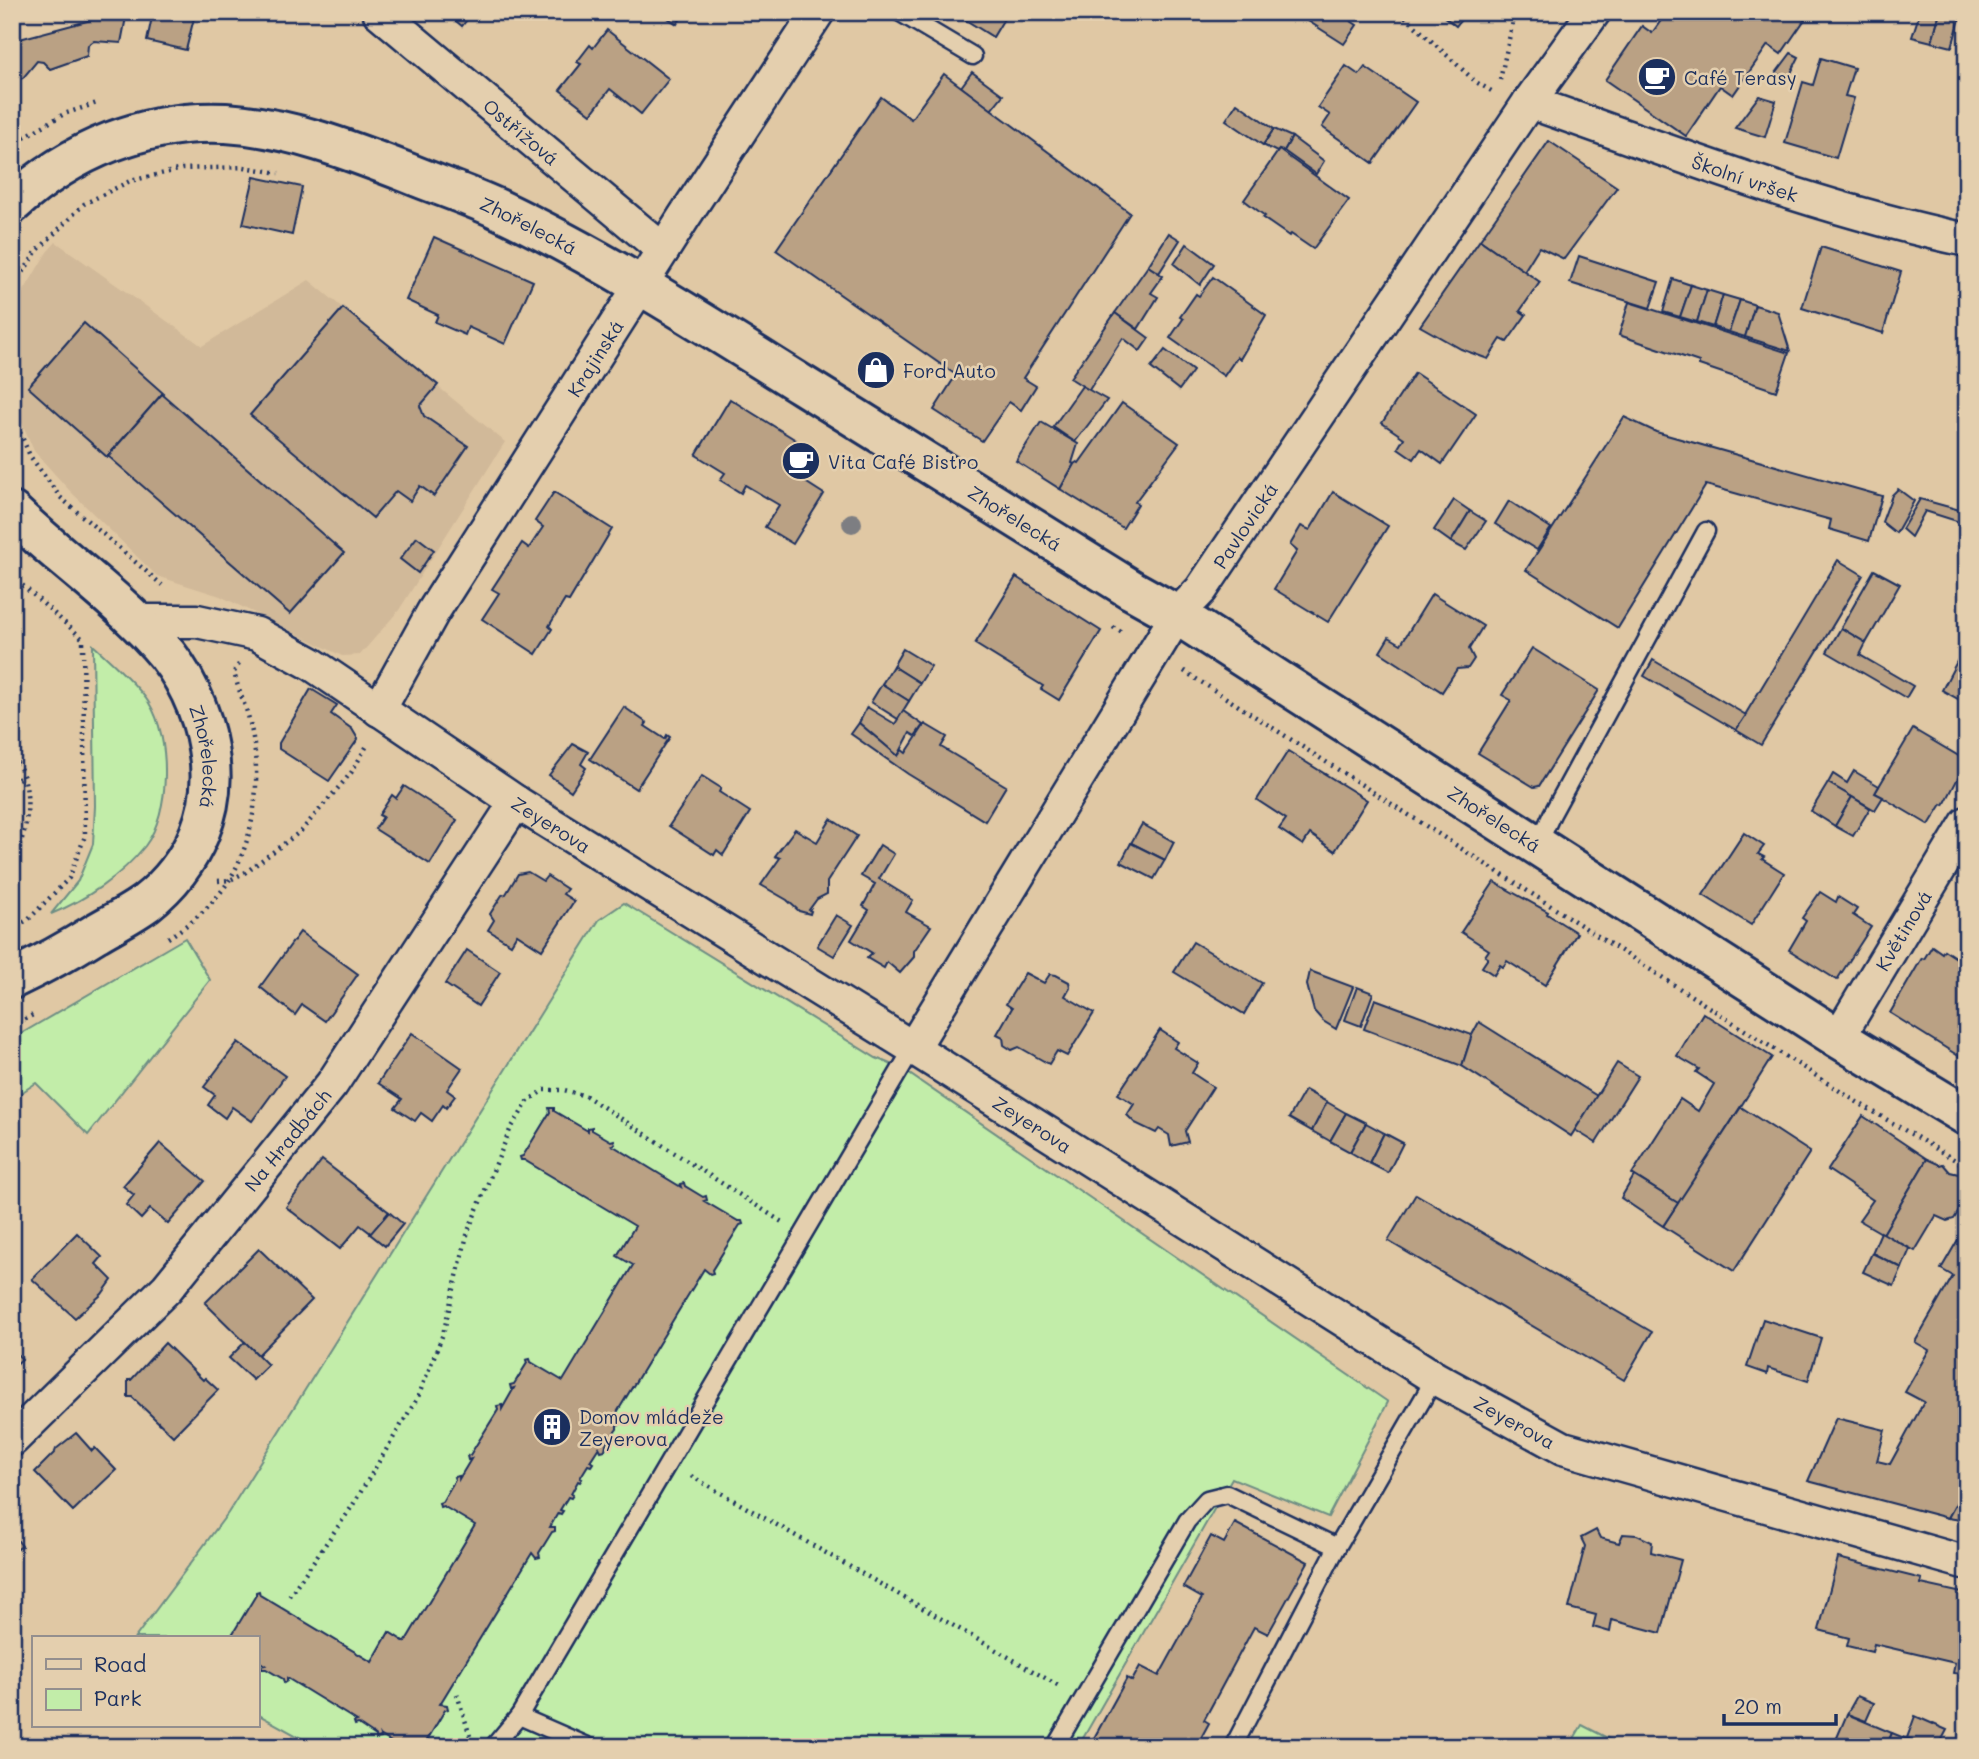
<svg xmlns="http://www.w3.org/2000/svg" width="1979" height="1759" font-family="Mali,sans-serif">
<rect width="100%" height="100%" fill="#e0c8a4"/>
<filter id="ink" filterUnits="userSpaceOnUse"><feTurbulence type="fractalNoise" baseFrequency=".0143" numOctaves="2"/><feDisplacementMap in="SourceGraphic" scale="14" xChannelSelector="R" yChannelSelector="G"/><feConvolveMatrix kernelMatrix="1 2 1 2 8 2 1 2 1" color-interpolation-filters="sRGB"/></filter>
<g filter="url(#ink)">
<polygon fill="#d1b999" points="56,242 202,346 309,280 505,442 399,610 360,655 342,656 220,596 157,576 69,490 34,451 16,409 12,350 15,306 47,252"/>
<g fill="#c2eda9" stroke="#6e8e84" stroke-width="2">
<path d="M93 645C109 660 138 685 149 703 171 738 171 812 145 846 122 875 86 900 51 914L78 881 93 844 95 806Z"/>
<polygon points="624,903 876,1058 902,1069 1388,1402 1328,1517 1232,1478 1078,1747 317,1747 257,1714 257,1638 135,1638 228,1513 599,920"/>
<polygon points="185,938 210,980 88,1135 36,1083 12,1099 12,1039"/>
<polygon points="1582,1725 1625,1747 1569,1747"/>
</g>
<g fill="#baa184" stroke="#1b2f5e" stroke-width="2">
<polygon points="121,12 127,12 121,43 94,41 88,45 87,56 50,69 43,62 37,61 23,78 14,81 12,78 12,41"/>
<polygon points="153,12 198,12 194,18 186,50 147,41"/>
<polygon points="445,12 473,12 462,26"/>
<polygon points="659,12 685,12 677,24"/>
<polygon points="953,12 1008,12 993,37"/>
<polygon points="1294,12 1337,12 1357,25 1344,44"/>
<polygon points="1438,12 1467,12 1456,26"/>
<polygon points="1667,12 1679,15 1681,12 1810,12 1781,54 1768,45 1733,95 1720,86 1686,136 1605,80 1642,26 1652,33"/>
<polygon points="1920,12 1940,12 1932,42 1912,37"/>
<polygon points="1940,12 1962,12 1952,47 1932,42"/>
<polygon points="607,30 669,79 641,114 610,89 591,114 560,90 581,64 577,62 590,45 593,48"/>
<polygon points="1791,53 1799,57 1787,81 1776,73"/>
<polygon points="1821,58 1854,68 1845,96 1854,98 1836,158 1785,143 1803,82 1813,85"/>
<polygon points="1346,66 1359,75 1365,67 1416,102 1373,163 1322,127 1330,115 1318,107"/>
<polygon points="972,72 1003,95 991,110 961,87"/>
<polygon points="944,74 1130,213 1023,378 1036,386 1021,410 1009,402 982,441 934,410 956,375 776,250 881,97 911,119"/>
<polygon points="1759,96 1776,101 1765,137 1735,128"/>
<polygon points="1237,103 1274,129 1263,145 1226,120"/>
<polygon points="1274,129 1292,137 1284,151 1279,150 1277,152 1263,145"/>
<polygon points="1292,137 1324,161 1316,174 1284,151"/>
<polygon points="1549,141 1617,187 1564,259 1539,247 1524,271 1480,240"/>
<polygon points="1279,150 1349,200 1313,249 1291,234 1289,236 1263,218 1265,216 1244,200"/>
<polygon points="254,177 302,187 292,235 243,224"/>
<polygon points="1169,233 1180,240 1159,273 1148,266"/>
<polygon points="434,237 533,281 505,344 468,327 465,335 435,322 438,315 406,300"/>
<polygon points="1480,240 1540,282 1520,311 1526,315 1507,342 1501,339 1488,359 1461,349 1420,326"/>
<polygon points="1187,244 1214,264 1200,285 1174,264"/>
<polygon points="1821,247 1901,272 1883,333 1802,308"/>
<polygon points="1579,256 1659,282 1650,308 1570,283"/>
<polygon points="1148,266 1163,276 1151,293 1158,297 1138,329 1115,313"/>
<polygon points="1213,277 1266,315 1240,359 1237,357 1224,376 1170,338 1183,319 1180,317 1196,294 1199,296"/>
<polygon points="1673,279 1691,285 1680,317 1663,312"/>
<polygon points="1691,285 1707,290 1697,322 1680,317"/>
<polygon points="1707,290 1723,295 1713,327 1697,322"/>
<polygon points="1723,295 1740,300 1729,332 1713,327"/>
<polygon points="1740,300 1755,305 1745,337 1729,332"/>
<polygon points="1629,302 1789,353 1776,391 1699,365 1699,362 1619,335"/>
<polygon points="1755,305 1778,312 1790,351 1745,337"/>
<polygon points="343,308 438,385 420,406 424,416 468,446 434,496 420,486 410,501 396,491 373,518 250,415"/>
<polygon points="1115,313 1149,338 1140,351 1123,338 1089,390 1070,378"/>
<polygon points="84,323 163,393 107,457 28,387"/>
<polygon points="1165,350 1193,371 1179,390 1151,368"/>
<polygon points="1415,373 1476,414 1442,464 1421,449 1414,459 1398,448 1404,438 1382,423"/>
<polygon points="1082,386 1107,400 1075,442 1053,427"/>
<polygon points="162,394 344,553 290,614 108,456"/>
<polygon points="730,399 812,450 796,476 824,494 793,544 765,527 779,505 745,485 741,493 720,480 725,473 696,455"/>
<polygon points="1122,403 1179,443 1135,502 1138,504 1123,528 1060,489 1074,464 1077,462 1079,463"/>
<polygon points="1624,417 1656,432 1882,496 1869,541 1829,529 1831,520 1706,485 1618,628 1526,570"/>
<polygon points="1041,422 1078,444 1072,463 1074,464 1060,489 1016,461"/>
<polygon points="1898,489 1914,501 1896,533 1882,522 1892,495"/>
<polygon points="554,492 612,529 569,601 565,600 549,626 552,629 536,654 482,619 499,593 492,589 522,543 529,548 543,527 535,521"/>
<polygon points="1333,492 1388,526 1328,622 1274,589 1297,551 1290,545 1301,526 1310,530"/>
<polygon points="1920,499 1967,512 1966,524 1925,511 1911,537 1902,529"/>
<polygon points="1454,500 1470,511 1451,542 1434,530"/>
<polygon points="1509,501 1551,528 1537,550 1495,524"/>
<polygon points="1470,511 1486,521 1466,550 1451,542"/>
<polygon points="417,537 434,550 418,573 400,559"/>
<polygon points="1838,560 1863,575 1761,745 1736,730"/>
<polygon points="1874,570 1900,584 1866,643 1841,628"/>
<polygon points="1016,577 1101,631 1059,700 1041,689 1043,686 975,644"/>
<polygon points="1432,594 1483,626 1469,649 1474,659 1468,668 1457,669 1442,692 1380,652 1389,637 1401,644"/>
<polygon points="1841,628 1866,643 1860,655 1913,686 1906,698 1827,652"/>
<polygon points="1965,646 1967,646 1967,704 1942,690"/>
<polygon points="1532,648 1599,690 1539,786 1534,787 1478,753 1511,700 1502,695"/>
<polygon points="903,649 931,666 920,683 893,666"/>
<polygon points="1653,660 1746,715 1736,730 1644,676"/>
<polygon points="893,666 920,683 909,701 882,684"/>
<polygon points="882,684 909,701 898,719 871,702"/>
<polygon points="311,689 337,705 331,714 352,729 358,739 329,781 279,749 279,743"/>
<polygon points="624,707 647,723 645,726 665,739 667,735 670,737 636,789 590,759"/>
<polygon points="867,707 895,724 903,711 923,725 915,736 910,733 898,756 859,723"/>
<polygon points="859,723 898,756 902,750 906,753 925,724 947,737 941,747 1006,786 985,821 908,774 851,734"/>
<polygon points="1913,729 1967,761 1944,805 1942,804 1929,825 1875,793"/>
<polygon points="573,744 588,752 581,764 586,768 571,791 549,775"/>
<polygon points="1288,751 1367,800 1335,851 1310,834 1303,845 1279,829 1286,819 1257,800"/>
<polygon points="1854,771 1879,786 1875,793 1883,797 1875,810 1828,783 1833,774 1847,783"/>
<polygon points="702,776 721,788 719,792 750,812 723,855 717,850 714,855 669,826"/>
<polygon points="1828,783 1852,797 1835,826 1811,811"/>
<polygon points="404,786 457,820 430,864 375,829 383,817 379,815 392,795 396,798"/>
<polygon points="1852,797 1870,808 1853,836 1835,826"/>
<polygon points="831,819 857,836 827,882 827,894 817,899 809,910 811,911 810,914 799,911 787,900 761,885 780,858 775,856 795,829 817,842"/>
<polygon points="1142,824 1174,842 1165,860 1131,843"/>
<polygon points="1744,833 1764,846 1758,854 1764,857 1762,859 1784,873 1751,925 1703,895"/>
<polygon points="1131,843 1165,860 1154,879 1121,862"/>
<polygon points="880,845 894,854 879,879 913,900 906,912 931,926 914,951 914,957 900,973 887,962 884,968 867,958 872,953 851,940 869,910 863,906 875,884 861,876"/>
<polygon points="528,872 543,881 547,876 567,889 563,894 574,901 542,950 517,934 511,944 488,930 494,920 490,914 502,895 506,894 518,874"/>
<polygon points="1494,882 1548,912 1547,914 1577,933 1545,985 1507,961 1503,967 1500,965 1494,975 1482,967 1488,958 1485,956 1489,950 1461,932"/>
<polygon points="1820,892 1836,902 1838,897 1857,909 1853,915 1871,927 1837,980 1789,950 1806,921 1802,918"/>
<polygon points="836,915 853,925 834,956 817,946"/>
<polygon points="300,932 358,974 325,1021 302,1005 295,1015 260,987"/>
<polygon points="1193,942 1262,983 1244,1014 1174,972"/>
<polygon points="1932,946 1942,953 1944,950 1967,965 1965,1060 1890,1013 1922,958 1924,959"/>
<polygon points="467,950 500,972 478,1006 445,984"/>
<polygon points="1310,971 1353,987 1336,1029 1323,1021 1314,1011 1307,985"/>
<polygon points="1025,973 1044,983 1050,974 1056,975 1069,982 1070,987 1065,996 1094,1013 1067,1056 1057,1051 1049,1064 1019,1047 1012,1050 1004,1045 1003,1037 997,1034 1012,1008 1006,1004"/>
<polygon points="1357,987 1373,993 1361,1026 1345,1020"/>
<polygon points="1375,999 1472,1035 1462,1066 1364,1029"/>
<polygon points="1703,1013 1772,1057 1679,1204 1632,1174 1680,1099 1698,1111 1714,1084 1696,1072 1699,1069 1677,1056"/>
<polygon points="1479,1022 1597,1096 1571,1136 1462,1066 1472,1035"/>
<polygon points="1160,1030 1178,1042 1174,1048 1198,1063 1192,1073 1213,1087 1185,1131 1188,1142 1171,1146 1169,1135 1159,1129 1156,1133 1135,1123 1127,1115 1134,1104 1118,1094"/>
<polygon points="412,1033 462,1068 447,1090 455,1096 446,1108 443,1105 432,1121 421,1113 415,1121 395,1108 402,1099 378,1083"/>
<polygon points="238,1042 285,1076 252,1121 232,1107 225,1118 208,1105 215,1095 204,1087"/>
<polygon points="1617,1063 1638,1076 1596,1143 1575,1130"/>
<polygon points="1305,1090 1327,1102 1312,1131 1289,1118"/>
<polygon points="1327,1102 1346,1113 1330,1141 1312,1131"/>
<polygon points="1741,1107 1810,1152 1734,1271 1663,1226"/>
<polygon points="549,1108 554,1108 554,1111 588,1131 588,1128 592,1127 592,1130 611,1141 614,1140 615,1144 612,1145 681,1187 680,1184 684,1183 685,1186 703,1197 706,1196 707,1200 704,1201 738,1221 742,1221 743,1224 740,1225 712,1270 713,1273 710,1274 704,1269 613,1419 619,1421 620,1424 617,1425 617,1429 606,1444 605,1450 601,1451 599,1447 590,1461 593,1463 591,1466 588,1465 580,1478 582,1479 580,1482 578,1481 571,1494 573,1495 571,1498 568,1497 560,1510 563,1511 561,1514 558,1513 550,1527 555,1527 555,1531 552,1532 539,1553 540,1557 536,1558 532,1553 440,1704 447,1705 448,1709 445,1710 423,1747 399,1747 380,1735 381,1738 376,1739 376,1736 358,1724 355,1725 354,1722 357,1721 287,1678 287,1681 284,1683 283,1679 266,1669 262,1669 261,1666 265,1665 257,1660 257,1638 230,1638 256,1595 256,1592 259,1591 260,1595 372,1662 389,1632 405,1642 475,1525 443,1506 440,1507 439,1503 442,1502 455,1480 454,1477 459,1476 459,1479 471,1459 468,1460 467,1456 470,1455 498,1410 497,1406 502,1405 502,1409 514,1388 511,1389 510,1385 514,1384 527,1363 526,1360 530,1359 531,1362 563,1381 633,1265 617,1256 635,1226 524,1160 521,1160 520,1157 523,1156 550,1112"/>
<polygon points="1346,1113 1366,1123 1350,1152 1330,1141"/>
<polygon points="1863,1116 1927,1159 1883,1234 1859,1220 1873,1200 1828,1170"/>
<polygon points="1366,1123 1384,1133 1369,1163 1350,1152"/>
<polygon points="1384,1133 1403,1143 1388,1173 1369,1163"/>
<polygon points="160,1143 205,1181 168,1224 150,1209 141,1219 126,1205 134,1195 123,1186"/>
<polygon points="1927,1159 1940,1165 1943,1164 1950,1172 1963,1175 1967,1180 1967,1198 1954,1219 1947,1221 1936,1216 1915,1251 1883,1234"/>
<polygon points="322,1160 389,1212 372,1234 360,1225 340,1249 286,1207"/>
<polygon points="1634,1176 1678,1203 1663,1226 1621,1198"/>
<polygon points="1416,1194 1652,1332 1624,1380 1388,1241"/>
<polygon points="389,1212 403,1224 385,1246 370,1234"/>
<polygon points="1967,1224 1967,1484 1948,1518 1808,1481 1836,1418 1885,1430 1877,1461 1890,1464 1924,1402 1905,1392 1929,1350 1915,1342 1953,1276 1941,1269"/>
<polygon points="1881,1232 1910,1249 1902,1268 1872,1253"/>
<polygon points="77,1233 102,1257 96,1264 112,1280 102,1294 75,1318 32,1279"/>
<polygon points="259,1249 312,1300 258,1355 205,1303"/>
<polygon points="1872,1253 1902,1268 1894,1286 1863,1272"/>
<polygon points="1763,1319 1821,1338 1808,1381 1768,1368 1767,1374 1747,1367"/>
<polygon points="245,1342 268,1365 253,1380 229,1358"/>
<polygon points="165,1343 203,1380 205,1378 218,1390 173,1436 132,1397 128,1397 128,1380 131,1380"/>
<polygon points="12,1349 22,1359 12,1368"/>
<polygon points="76,1433 92,1451 95,1448 116,1470 73,1511 35,1472 55,1452 56,1449"/>
<polygon points="1967,1484 1967,1521 1948,1518"/>
<polygon points="1235,1523 1308,1562 1268,1634 1254,1627 1204,1720 1209,1723 1196,1747 1096,1747 1099,1741 1094,1738 1127,1678 1132,1681 1140,1666 1159,1676 1202,1598 1183,1587 1211,1536 1224,1543"/>
<polygon points="1596,1530 1600,1538 1619,1543 1623,1534 1637,1535 1652,1542 1651,1552 1681,1560 1661,1633 1612,1620 1610,1632 1593,1627 1596,1615 1569,1608 1585,1546 1581,1538"/>
<polygon points="12,1533 22,1546 12,1553"/>
<polygon points="1838,1558 1922,1579 1921,1584 1967,1594 1967,1675 1953,1673 1955,1663 1874,1644 1872,1652 1847,1646 1849,1638 1819,1630"/>
<polygon points="1857,1696 1874,1703 1866,1721 1847,1714"/>
<polygon points="1847,1714 1892,1733 1886,1747 1833,1747"/>
<polygon points="1915,1716 1947,1730 1938,1747 1927,1747 1907,1738"/>
<polygon points="1892,1733 1926,1747 1886,1747"/>
</g>
<g fill="none" stroke-linecap="round" stroke-linejoin="round">
<g stroke="#1b2f5e" stroke-width="21">
<g id="lane">
<polyline points="899,12 973,56"/>
<polyline points="1538,845 1552,814 1706,531"/>
<polyline points="493,1747 519,1716"/>
<polyline points="590,1747 519,1716 913,1048"/>
<polyline points="1055,1747 1187,1521 1207,1499 1227,1494 1337,1547"/>
<polyline points="1233,1747 1337,1547 1435,1378"/>
</g>
</g>
<g stroke="#1b2f5e" stroke-width="37">
<g id="street">
<path id="s1" d="M379 12 663 250"/>
<path id="s2" d="M1529 102C1673 152 1817 209 1967 240"/>
<path id="s3" d="M135 621H197L257 634 312 664 516 802 913 1048 1435 1378 1563 1448 1967 1563"/>
<path id="s4" d="M379 710 433 612 684 217 818 12"/>
<path id="s5" d="M1838 1038 1967 823"/>
<path id="s6" d="M913 1048 1177 615 1201 590 1529 102 1594 12"/>
<path id="s7" d="M12 1440 167 1288 332 1084 516 802"/>
</g>
</g>
<g stroke="#1b2f5e" stroke-width="44">
<g id="secondary">
<path id="s8" d="M12 204C71 150 146 119 226 123 289 127 349 150 408 173 437 185 468 195 496 208 604 259 703 323 804 386 913 454 1023 522 1132 590L1177 615 1838 1038 1967 1116"/>
<path id="s9" d="M12 512C59 557 114 595 158 644 184 672 202 711 208 748 219 808 194 865 146 903 131 914 113 923 96 933 69 950 42 965 12 979"/>
</g>
</g>
<g stroke="#1b2f5e" stroke-width="4.5" stroke-dasharray="2 5" stroke-linecap="butt">
<polyline points="1400,12 1476,82 1495,93"/>
<polyline points="1500,80 1515,12"/>
<polyline points="12,144 64,114 97,103"/>
<polyline points="12,290 36,252 84,204 130,181 182,169 244,167 279,173"/>
<polyline points="12,413 30,456 60,497 162,585"/>
<polyline points="12,576 83,639 85,836 69,878 29,919 12,929"/>
<polyline points="1113,627 1124,634"/>
<polyline points="1184,671 1857,1102 1967,1167"/>
<path d="M12 757C35 779 30 835 12 859"/>
<polyline points="12,783 23,776"/>
<polyline points="218,881 230,880 246,872 301,831 351,773 368,744"/>
<path d="M168 938C192 923 215 903 230 879 257 834 262 774 250 723 246 706 238 690 234 672L239 664"/>
<polyline points="12,1026 33,1015"/>
<polyline points="691,1476 1061,1687"/>
<polyline points="289,1596 351,1508 418,1397 443,1334 468,1231 510,1130 529,1100 544,1090 564,1090 586,1096 782,1222"/>
<polyline points="457,1694 470,1736"/>
</g>
<use href="#lane" stroke="#e4cfae" stroke-width="16"/>
<use href="#street" stroke="#e4cfae" stroke-width="32"/>
<use href="#secondary" stroke="#e4cfae" stroke-width="38"/>
</g>
<circle fill="#7d7e82" cx="852" cy="523" r="10"/>
</g>
<defs>
<g id="cafe-disc" transform="scale(2.0125)"><circle r="9.5" fill="#1b2f5e" stroke="#e4cfae"/><path d="M-5.5-4.5H6V0H3Q3 3.5 0 3.5H-2.5Q-5.5 3.5-5.5 0ZM3-3.2v2h1.7v-2ZM-6 4.5H4V6H-6Z" fill="#fff"/></g>
<g id="shop-disc" transform="scale(2.0125)"><circle r="9.5" fill="#1b2f5e" stroke="#e4cfae"/><path d="M-5-2.5h2.3a2.7 3.5 0 0 1 5.4 0H5L5.5 6h-11ZM-1.5-2.5h3a1.5 2.3 0 0 0-3 0Z" fill="#fff"/></g>
<g id="building-disc" transform="scale(2.0125)"><circle r="9.5" fill="#1b2f5e" stroke="#e4cfae"/><path d="M-4-6H4V6H1V3H-1V6H-4ZM-2.5-4.3h1.7v1.8h-1.7ZM.8-4.3h1.7v1.8H.8ZM-2.5-1h1.7V.8h-1.7ZM.8-1h1.7V.8H.8Z" fill="#fff"/></g>
</defs>
<g fill-rule="evenodd">
<use href="#cafe-disc" x="1657" y="77"/>
<use href="#shop-disc" x="876" y="370"/>
<use href="#cafe-disc" x="801" y="461"/>
<use href="#building-disc" x="552" y="1427"/>
</g>
<g text-anchor="middle" dominant-baseline="central" stroke-width="5" stroke-linejoin="round" paint-order="stroke">
<g font-size="19" fill="#1b2f5e" stroke="#e4cfae" text-anchor="start">
<text x="1684" y="77">Café Terasy</text>
<text x="903" y="370">Ford Auto</text>
<text x="828" y="461">Vita Café Bistro</text>
<text x="579" y="1416">Domov mládeže<tspan x="579" dy="22">Zeyerova</tspan></text>
</g>
<g font-size="19" fill="#1b2f5e" stroke="#e4cfae">
<text stroke="none"><textPath href="#s1" startOffset="186">Ostřížová</textPath></text>
<text stroke="none"><textPath href="#s2" startOffset="229">Školní vršek</textPath></text>
<text stroke="none"><textPath href="#s8" startOffset="556">Zhořelecká</textPath></text>
<text stroke="none"><textPath href="#s4" startOffset="413">Krajinská</textPath></text>
<text stroke="none"><textPath href="#s8" startOffset="1124">Zhořelecká</textPath></text>
<text stroke="none"><textPath href="#s6" startOffset="620">Pavlovická</textPath></text>
<text stroke="none"><textPath href="#s9" startOffset="322">Zhořelecká</textPath></text>
<text stroke="none"><textPath href="#s8" startOffset="1690">Zhořelecká</textPath></text>
<text stroke="none"><textPath href="#s3" startOffset="474">Zeyerova</textPath></text>
<text stroke="none"><textPath href="#s5" startOffset="126">Květinová</textPath></text>
<text stroke="none"><textPath href="#s3" startOffset="1041">Zeyerova</textPath></text>
<text stroke="none"><textPath href="#s7" startOffset="408">Na Hradbách</textPath></text>
<text stroke="none"><textPath href="#s3" startOffset="1608">Zeyerova</textPath></text>
</g>
</g>
<rect width="1979" height="1759" fill="none" stroke="#e4cfae" stroke-width="42"/>
<rect x="21" y="21" width="1937" height="1717" fill="none" stroke="#1b2f5e" stroke-width="2.5" filter="url(#ink)"/>
<rect x="32" y="1636" width="228" height="91" fill="#e4cfae" stroke="#948f8e" stroke-width="2"/>
<rect x="46" y="1659" width="35" height="10" fill="#e4cfae" stroke="#948f8e" stroke-width="2"/>
<text x="94" y="1672" font-size="21" fill="#1b2f5e">Road</text>
<rect x="46" y="1689" width="35" height="21" fill="#c2eda9" stroke="#948f8e" stroke-width="2"/>
<text x="94" y="1706" font-size="21" fill="#1b2f5e">Park</text>
<path d="M1724 1714v10h112v-10" fill="none" stroke="#1b2f5e" stroke-width="3.5"/>
<text x="1734" y="1714" font-size="21" fill="#1b2f5e" stroke="#e4cfae" stroke-width="5" paint-order="stroke">20 m</text>
</svg>
